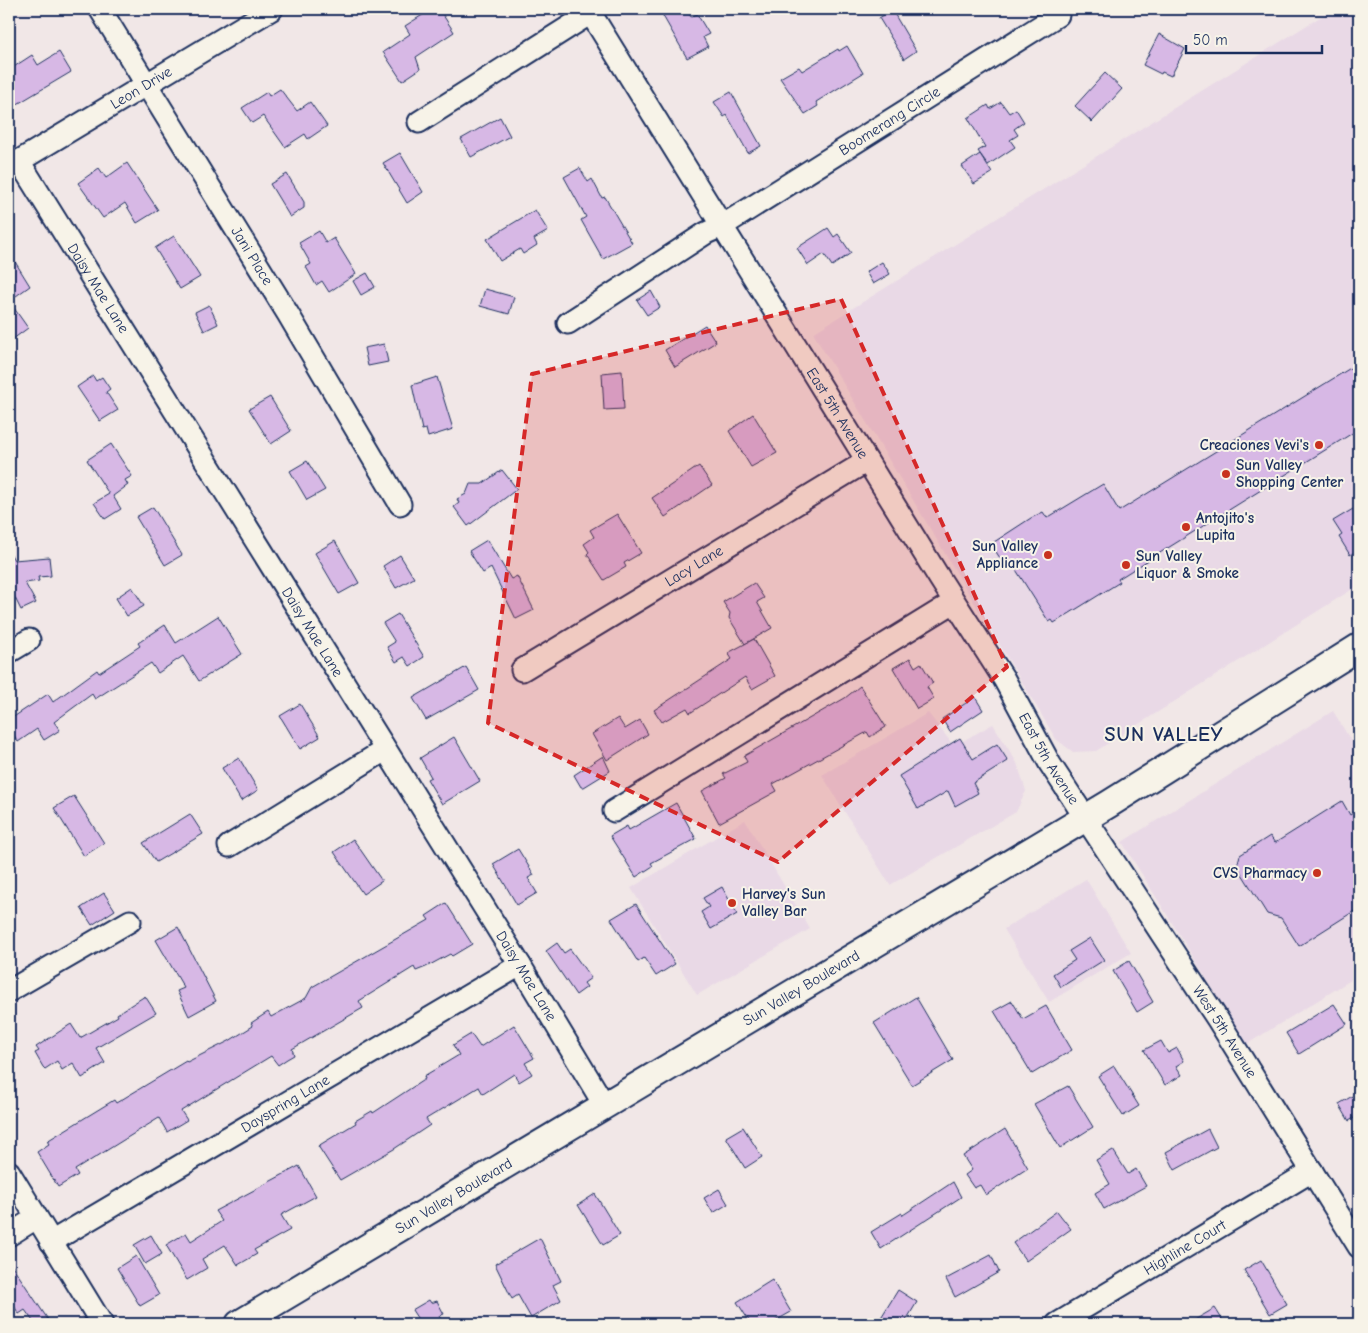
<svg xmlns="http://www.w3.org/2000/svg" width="1368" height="1333" font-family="'Comic Neue',sans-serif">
<rect width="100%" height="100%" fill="#f1e7e7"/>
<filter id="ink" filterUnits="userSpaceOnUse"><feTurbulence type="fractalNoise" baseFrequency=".02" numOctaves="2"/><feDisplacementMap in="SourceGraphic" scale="10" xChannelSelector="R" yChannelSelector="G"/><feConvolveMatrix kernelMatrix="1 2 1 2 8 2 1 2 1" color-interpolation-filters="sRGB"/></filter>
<g filter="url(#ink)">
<g fill="#e9d9e6">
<polygon points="1333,9 1359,9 1359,585 1096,751 1073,752 1056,739 813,333"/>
<polygon points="1333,711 1359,754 1359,975 1247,1044 1122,842"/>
<polygon points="928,713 954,746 993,724 1017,763 1026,791 1016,812 890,885 822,775"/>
<polygon points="745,820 810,929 697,995 631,888"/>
<polygon points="1086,879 1131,953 1049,1002 1004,929"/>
</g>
<g fill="#d7b8e5" stroke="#1b2f5e">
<polygon points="432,9 439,9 454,32 416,57 420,69 402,81 383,52 410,34 405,26"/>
<polygon points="675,9 686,9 691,17 697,14 709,34 703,37 708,47 687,58 663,16"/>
<polygon points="892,10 916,51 904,59 879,18"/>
<polygon points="1159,34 1185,49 1171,76 1162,72 1161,74 1143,65"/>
<polygon points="847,46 863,73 816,102 818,106 805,114 780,78 799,67 802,71 838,49 839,51"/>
<polygon points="59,52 71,72 9,109 9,70 32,55 38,65"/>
<polygon points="1105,73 1122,89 1092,122 1075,106"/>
<polygon points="280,89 297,111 310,102 327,126 308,139 305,134 285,147 263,116 252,123 242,108 267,92 269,96"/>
<polygon points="731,92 761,146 748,153 727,115 724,117 714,102"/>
<polygon points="1001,102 1009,113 1016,109 1024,122 1014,129 1018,135 1010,140 1015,147 988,165 978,151 985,147 968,118 988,105 990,109"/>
<polygon points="500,117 510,136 471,157 461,139"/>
<polygon points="400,153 423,192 407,203 383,163"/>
<polygon points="980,154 992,173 974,184 962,166"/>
<polygon points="127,163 158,210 137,223 125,203 103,218 78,183 99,168 106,178"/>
<polygon points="580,168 588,182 592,179 602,198 605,197 632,243 603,259 581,220 586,217 564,177"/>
<polygon points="287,174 304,202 304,208 290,217 270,184"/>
<polygon points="535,210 548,231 534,239 537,245 523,254 520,249 500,261 487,239"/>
<polygon points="828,228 834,237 838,234 851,253 832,266 824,254 808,265 797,248"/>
<polygon points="319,231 326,243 334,238 356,274 329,292 322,281 316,285 306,267 311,264 299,243"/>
<polygon points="174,236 200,277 180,289 155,248"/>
<polygon points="9,252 30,286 9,301 28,328 9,342"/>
<polygon points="882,262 890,274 873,284 866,272"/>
<polygon points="367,273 375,287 361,295 353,281"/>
<polygon points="485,289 514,297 509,314 480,306"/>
<polygon points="651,291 660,307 647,315 637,300"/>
<polygon points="209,305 218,324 204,331 195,312"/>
<polygon points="705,325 716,342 675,367 665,350"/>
<polygon points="384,344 388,362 368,366 364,348"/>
<polygon points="1352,367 1359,378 1359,429 1118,579 1120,582 1054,623 1052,620 1049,622 1013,565 1007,569 991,544 1031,518 1043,512 1047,518 1103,484 1119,511"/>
<polygon points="622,371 624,409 604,410 602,373"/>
<polygon points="93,376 96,381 102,377 110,389 106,392 118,410 100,421 77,387"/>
<polygon points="437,377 453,429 428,437 426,429 422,430 412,385"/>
<polygon points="270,397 291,431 271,444 249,409"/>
<polygon points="753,414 777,453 751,467 729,431"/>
<polygon points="111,444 132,476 125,480 128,485 113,496 121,509 105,519 94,503 109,494 87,460"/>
<polygon points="307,461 325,490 307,500 290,471"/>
<polygon points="699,466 712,485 665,517 652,498"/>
<polygon points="502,470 517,489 468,526 454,507 459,503 457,499 466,494 470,484 482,484"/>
<polygon points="153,507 182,555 165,565 136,517"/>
<polygon points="1353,509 1359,519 1359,549 1350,555 1339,537 1342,535 1333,521"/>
<polygon points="617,514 641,553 624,563 626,567 604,580 587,554 589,552 584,544 594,537 590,530"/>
<polygon points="487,540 511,579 517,576 534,610 516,619 491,568 483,573 469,551"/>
<polygon points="335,541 359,583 339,594 315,553"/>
<polygon points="9,551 14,560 49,557 51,576 38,577 39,581 25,583 36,603 21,610 9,586"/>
<polygon points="400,555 414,578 396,588 383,566"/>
<polygon points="754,583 764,598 757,602 772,628 745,644 729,618 730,613 723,602"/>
<polygon points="132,587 144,606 127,616 116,598"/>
<polygon points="398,614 424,657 410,666 404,657 396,662 387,647 395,642 383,623"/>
<polygon points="218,616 242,654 199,681 183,656 158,673 151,663 95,699 92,694 54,722 60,730 44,740 37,729 18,742 9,727 9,720 48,694 53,702 97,670 99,673 140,646 138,643 165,625 176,643"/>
<polygon points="754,639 775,676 752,689 745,677 690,713 687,708 662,722 654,710 732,659 728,653"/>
<polygon points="910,658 915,667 921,663 933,683 927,687 934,699 917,709 893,668"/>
<polygon points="466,667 479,690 426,720 413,698"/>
<polygon points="860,686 886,727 870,737 867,732 773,784 777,791 719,823 702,791 726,778 723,774 747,762 744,756 845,698"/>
<polygon points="975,697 983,710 950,732 942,719"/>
<polygon points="300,704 320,737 300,749 280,716"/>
<polygon points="618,718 625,729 640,720 648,734 607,760 592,734"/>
<polygon points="454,737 480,781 442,804 427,779 431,777 420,758"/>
<polygon points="960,738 973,759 997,744 1008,761 973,783 978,793 955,806 948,791 918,809 899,776"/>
<polygon points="603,756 610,771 584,787 581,787 574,775"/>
<polygon points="239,758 258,790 241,801 222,768"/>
<polygon points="74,796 104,843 84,856 54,808"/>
<polygon points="1342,801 1350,815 1359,809 1359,908 1299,946 1281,918 1267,914 1237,866 1240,855 1270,836 1275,843"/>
<polygon points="676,803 696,839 651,863 653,866 636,877 610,836 627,826 629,830"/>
<polygon points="190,814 203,834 156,862 143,843"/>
<polygon points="353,839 382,881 363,894 334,852"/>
<polygon points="518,849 534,875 528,878 537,893 517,905 493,864"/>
<polygon points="722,887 737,914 711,929 701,912 709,907 703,898"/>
<polygon points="104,893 115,910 92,925 81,908"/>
<polygon points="446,903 472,944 452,956 450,954 426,967 416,971 414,967 359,1001 363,1008 292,1049 294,1055 287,1059 278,1065 271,1056 181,1111 187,1120 167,1132 159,1118 75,1170 78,1175 58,1187 37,1152 49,1144 47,1141 114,1100 116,1103 186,1061 187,1062 229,1041 253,1026 251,1023 268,1012 271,1017 306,998 312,987 429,920 426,916"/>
<polygon points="636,904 675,964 656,976 644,958 638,962 611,919"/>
<polygon points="178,927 216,1001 189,1016 177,991 184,988 156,940"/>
<polygon points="1090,938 1104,960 1061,987 1053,974 1075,960 1069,951"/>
<polygon points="557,943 564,953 570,949 591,978 584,983 587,987 576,995 546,951"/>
<polygon points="1129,961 1153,1002 1137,1012 1113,971"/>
<polygon points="145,996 156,1013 96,1048 105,1063 82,1078 73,1063 62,1070 57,1061 45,1069 43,1067 35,1053 39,1051 36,1047 71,1024 80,1038 118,1016 117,1014"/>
<polygon points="916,997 953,1060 912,1085 874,1023"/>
<polygon points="1012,1001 1023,1019 1046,1006 1072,1050 1032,1074 994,1011"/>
<polygon points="1334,1004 1347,1024 1299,1054 1286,1033"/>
<polygon points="514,1025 534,1058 525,1063 532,1074 519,1082 514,1074 483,1094 479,1087 426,1119 430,1125 394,1149 340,1180 318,1146 356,1123 355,1121 372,1111 373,1113 425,1079 424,1076 459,1055 453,1045 471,1034 480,1047"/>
<polygon points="1161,1041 1168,1053 1177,1048 1184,1061 1176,1066 1182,1075 1165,1085 1144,1050"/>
<polygon points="1114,1066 1139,1106 1123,1116 1098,1076"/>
<polygon points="1068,1086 1093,1127 1060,1148 1034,1104"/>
<polygon points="1359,1092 1359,1115 1349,1121 1339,1104"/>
<polygon points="743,1127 762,1157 745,1168 726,1137"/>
<polygon points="1005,1129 1028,1168 986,1195 980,1185 974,1188 965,1175 972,1170 963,1156"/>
<polygon points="1208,1129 1217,1147 1175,1170 1166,1152"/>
<polygon points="1113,1150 1128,1174 1136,1169 1146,1186 1104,1209 1095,1193 1110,1184 1096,1160"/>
<polygon points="299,1166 316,1196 281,1215 290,1230 254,1250 257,1254 238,1265 225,1245 202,1259 207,1268 187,1280 166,1245 186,1233 191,1241 222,1221 215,1211"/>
<polygon points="953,1182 961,1197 881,1249 871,1232 902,1213 903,1215"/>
<polygon points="719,1189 728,1204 713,1213 704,1198"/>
<polygon points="595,1194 620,1235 603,1245 578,1205"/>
<polygon points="1057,1211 1071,1229 1026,1261 1013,1243"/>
<polygon points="151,1235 162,1254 145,1264 134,1245"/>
<polygon points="540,1238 561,1281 553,1285 561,1300 531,1318 518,1295 512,1299 495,1264"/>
<polygon points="991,1255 999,1272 955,1297 946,1279"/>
<polygon points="136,1256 159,1295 140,1306 117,1268"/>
<polygon points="1261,1260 1287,1304 1270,1314 1244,1270"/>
<polygon points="9,1261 51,1324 35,1324 25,1310 19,1314 9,1298"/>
<polygon points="772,1280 791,1312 770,1324 751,1324 737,1302"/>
<polygon points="898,1290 917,1302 904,1324 877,1324"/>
<polygon points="429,1300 431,1303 437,1301 444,1314 439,1316 444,1324 421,1324 412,1310"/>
<polygon points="1215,1308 1225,1324 1188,1324"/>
</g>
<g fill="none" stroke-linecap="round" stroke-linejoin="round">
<g stroke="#1b2f5e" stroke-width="25">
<g id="minor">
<path id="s1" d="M100 9 288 314 400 504"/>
<path id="s2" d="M588 9 940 579 1004 679 1050 764 1218 1020 1359 1247"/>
<polyline points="419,122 591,13"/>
<path id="s3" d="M19 161 520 965 605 1106"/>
<path id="s4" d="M9 167 272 9"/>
<path id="s5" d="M568 323 706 233 722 226 1058 15"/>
<polyline points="9,652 29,640"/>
<path id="s6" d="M522 670 867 461"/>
<polyline points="614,811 954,602"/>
<polyline points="229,846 385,750"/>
<polyline points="9,991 130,921"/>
<polyline points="9,1172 102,1324"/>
<polyline points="9,1235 36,1218"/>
<path id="s7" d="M51 1242 520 965"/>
<path id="s8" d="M1057 1324 1312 1171"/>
</g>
</g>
<g stroke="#1b2f5e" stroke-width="30">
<g id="major">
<path id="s9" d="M239 1324 1109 804 1359 647"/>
</g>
</g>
<use href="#minor" stroke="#f7f3e8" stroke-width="21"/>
<use href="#major" stroke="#f7f3e8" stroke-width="26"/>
</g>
</g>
<path fill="#d62828" fill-opacity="0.2" stroke="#d62828" stroke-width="4" stroke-dasharray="10 6" stroke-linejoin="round" d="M841 299 1007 667 778 862 488 723 532 374Z"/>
<g fill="#c8321e" stroke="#f7f3e8" stroke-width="2">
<circle cx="1319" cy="445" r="5"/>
<circle cx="1226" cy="474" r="5"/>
<circle cx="1186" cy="527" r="5"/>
<circle cx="1048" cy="555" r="5"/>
<circle cx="1126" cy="565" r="5"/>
<circle cx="1317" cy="873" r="5"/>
<circle cx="732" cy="903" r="5"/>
</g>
<g text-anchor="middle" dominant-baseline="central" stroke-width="4" stroke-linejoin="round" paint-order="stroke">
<g font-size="15" fill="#1b2f5e" stroke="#f7f3e8">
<text stroke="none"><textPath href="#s4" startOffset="154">Leon Drive</textPath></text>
<text stroke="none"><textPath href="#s5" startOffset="380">Boomerang Circle</textPath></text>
<text stroke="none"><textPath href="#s1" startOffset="290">Jani Place</textPath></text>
<text stroke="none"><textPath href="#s3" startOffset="150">Daisy Mae Lane</textPath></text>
<text stroke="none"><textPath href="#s2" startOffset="475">East 5th Avenue</textPath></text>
<text stroke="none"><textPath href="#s6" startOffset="201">Lacy Lane</textPath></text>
<text stroke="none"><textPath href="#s3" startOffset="555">Daisy Mae Lane</textPath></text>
<text stroke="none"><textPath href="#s2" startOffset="880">East 5th Avenue</textPath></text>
<text stroke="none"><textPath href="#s3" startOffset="960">Daisy Mae Lane</textPath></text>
<text stroke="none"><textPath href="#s9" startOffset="655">Sun Valley Boulevard</textPath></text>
<text stroke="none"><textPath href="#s2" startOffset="1205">West 5th Avenue</textPath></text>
<text stroke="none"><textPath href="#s7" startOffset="272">Dayspring Lane</textPath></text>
<text stroke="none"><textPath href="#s9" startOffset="250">Sun Valley Boulevard</textPath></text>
<text stroke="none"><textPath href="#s8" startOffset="149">Highline Court</textPath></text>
</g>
<g font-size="15" font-weight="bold" fill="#1b2f5e" stroke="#f7f3e8" text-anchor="start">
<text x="1309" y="445" text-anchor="end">Creaciones Vevi's</text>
<text x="1236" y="465">Sun Valley<tspan x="1236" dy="17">Shopping Center</tspan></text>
<text x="1196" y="518">Antojito's<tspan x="1196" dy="17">Lupita</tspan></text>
<text x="1038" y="546" text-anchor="end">Sun Valley<tspan x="1038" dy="17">Appliance</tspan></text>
<text x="1136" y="556">Sun Valley<tspan x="1136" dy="17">Liquor &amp; Smoke</tspan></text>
<text x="1307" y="873" text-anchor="end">CVS Pharmacy</text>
<text x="742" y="894">Harvey's Sun<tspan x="742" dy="17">Valley Bar</tspan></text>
</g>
<g font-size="20" font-weight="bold" letter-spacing="1" fill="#1b2f5e" stroke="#f7f3e8">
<text x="1164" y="734">SUN VALLEY</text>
</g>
</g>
<rect width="1368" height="1333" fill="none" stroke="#f7f3e8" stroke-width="30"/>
<rect x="15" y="15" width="1338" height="1303" fill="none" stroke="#1b2f5e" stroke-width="2" filter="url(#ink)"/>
<path d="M1186 45v8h136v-8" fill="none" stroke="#1b2f5e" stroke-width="2.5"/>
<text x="1193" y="45" font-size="15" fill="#1b2f5e" stroke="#f7f3e8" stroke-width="4" paint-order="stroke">50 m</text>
</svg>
